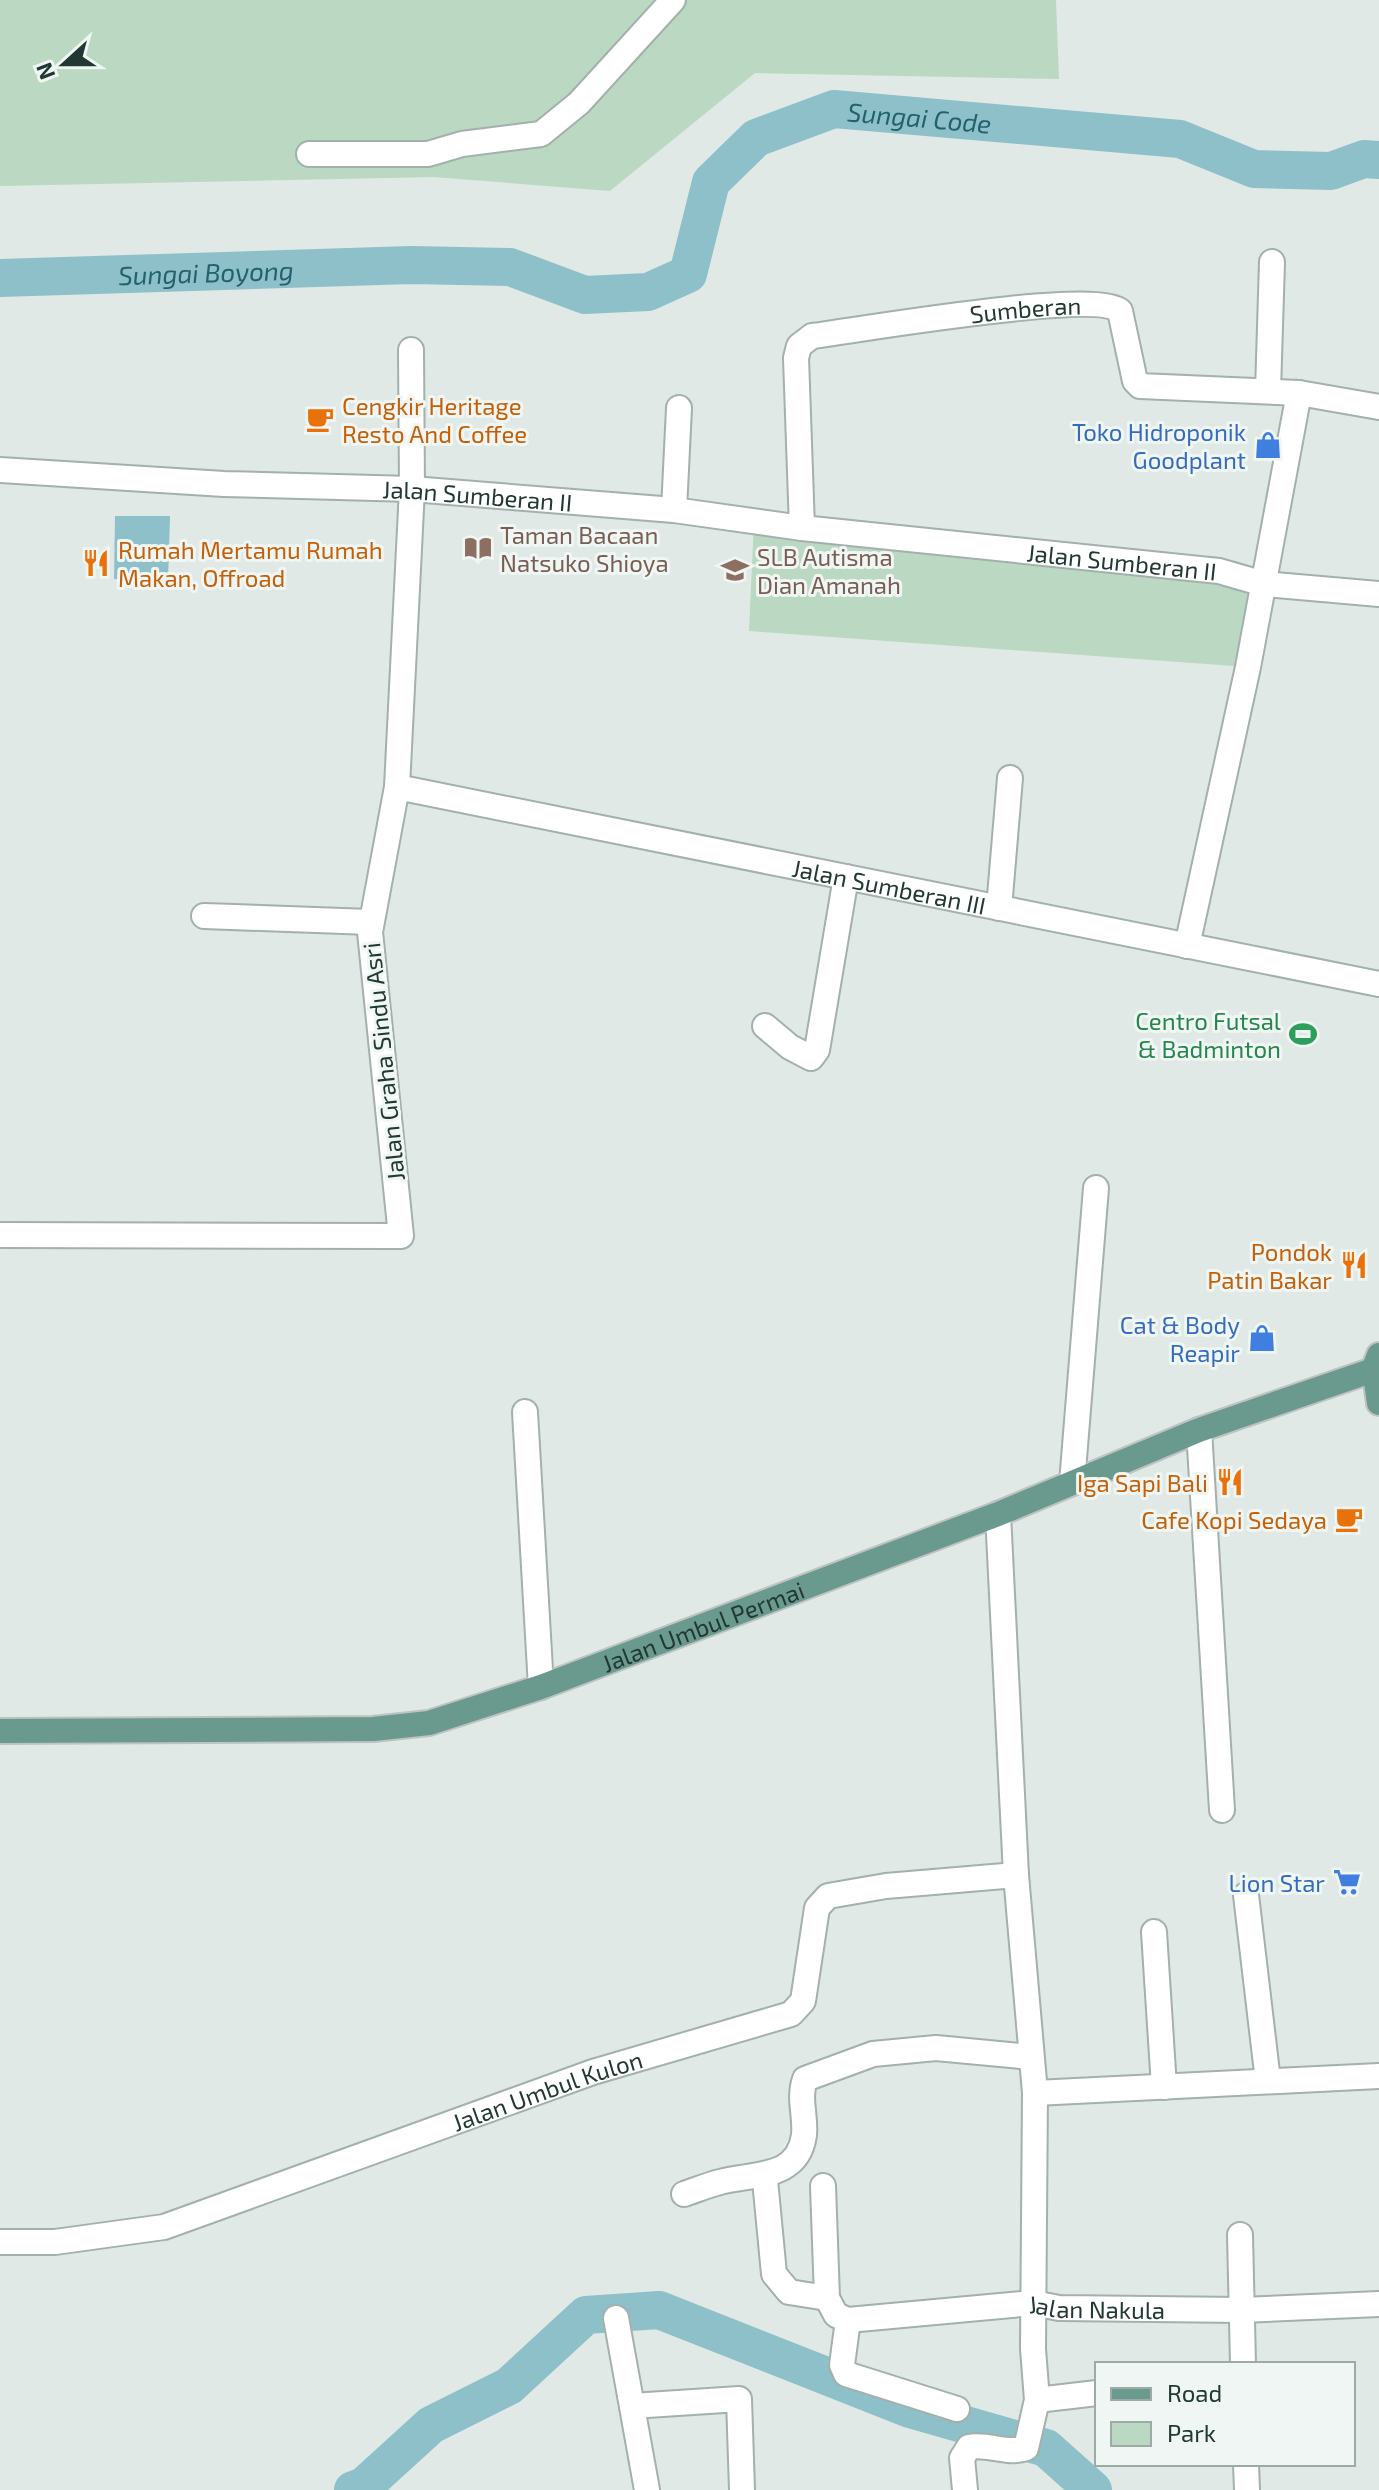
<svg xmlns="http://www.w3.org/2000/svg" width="1379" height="2490" font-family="'Exo 2',sans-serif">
<rect width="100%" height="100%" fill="#e0e9e5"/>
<g fill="#bbd8c2">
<polygon points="0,0 1056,0 1059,79 755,73 610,191 434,177 0,186"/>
<polygon points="754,521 1264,584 1248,667 749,631"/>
</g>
<polygon fill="#8dc0c9" points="115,516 170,516 168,580 114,579"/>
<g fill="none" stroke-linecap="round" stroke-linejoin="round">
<g stroke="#8dc0c9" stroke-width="38">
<path id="s1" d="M0 278 411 265 510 267 585 295 648 292 688 274 711 182 756 138 834 109 1180 139 1254 169 1331 171 1364 159 1379 160"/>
<polyline points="353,2490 364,2486 431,2425 509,2386 586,2315 659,2310 910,2409 1046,2448 1093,2490"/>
</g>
<g stroke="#a3b0ac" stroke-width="28">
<g id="minor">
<polyline points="309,154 428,154 462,144 541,134 579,103 673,0"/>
<polyline points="1268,391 1272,262"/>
<path id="s2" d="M0 470 224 484 412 489 674 510 802 528 1219 571 1264 584 1379 594"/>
<polyline points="674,510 679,408"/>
<path id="s3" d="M802 528 796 358 799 346 812 336C859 330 1094 289 1120 311L1135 381 1140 386 1299 393 1379 407"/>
<path id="s4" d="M397 787 1379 984"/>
<polyline points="999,908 1010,778"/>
<polyline points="204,916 370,922"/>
<polyline points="1187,946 1248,667 1299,393"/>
<polyline points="765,1026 790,1047 811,1058 817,1050 846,877"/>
<polyline points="0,1235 401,1236 370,932 397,787 412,489 411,350"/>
<polyline points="525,1412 541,1687"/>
<polyline points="1199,1430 1222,1810"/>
<polyline points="1072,1483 1096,1188"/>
<polyline points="1246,1895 1268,2081"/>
<polyline points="1154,1932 1164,2087"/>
<polyline points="1035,2093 1379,2076"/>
<polyline points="762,2176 765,2180 774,2274 789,2292 827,2298"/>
<path id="s5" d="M823 2186 827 2298 836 2315 848 2320 1033 2303 1059 2308 1241 2310 1379 2304"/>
<path d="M684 2194C696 2190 708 2185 720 2182 753 2173 798 2180 804 2135 806 2115 798 2099 805 2079L873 2054 936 2048 1031 2057"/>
<polyline points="1240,2235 1243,2364"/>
<path id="s6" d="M0 2242H55L164 2227 593 2072 791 2014 803 2001 817 1908 828 1896 886 1886 1016 1875"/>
<polyline points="616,2318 647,2490"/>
<polyline points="848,2320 842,2365 846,2374 957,2409"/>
<polyline points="1037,2400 1097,2393"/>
<polyline points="632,2406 739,2399 742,2490"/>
<polyline points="1246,2464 1247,2490"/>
<path d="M965 2490 962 2458 969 2447C988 2443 1008 2455 1026 2448L1037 2400 1033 2349 1035 2093 1016 1875 998 1514"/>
</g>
</g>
<g stroke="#bdc3c2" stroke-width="28">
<g id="major">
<polyline points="1379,1355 1374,1368 1379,1403"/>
<path id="s7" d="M0 1731 373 1729 429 1723 541 1687 998 1514 1199 1430 1379 1368"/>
</g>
</g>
<use href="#minor" stroke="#fff" stroke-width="24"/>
<use href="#major" stroke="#699a8d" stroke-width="24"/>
</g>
<defs>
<g id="cafe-bare" transform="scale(2.16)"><path d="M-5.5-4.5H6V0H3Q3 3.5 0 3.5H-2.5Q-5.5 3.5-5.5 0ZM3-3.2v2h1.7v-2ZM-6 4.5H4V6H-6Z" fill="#e8710a" stroke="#f0f6f3" stroke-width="2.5" paint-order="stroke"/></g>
<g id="shop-bare" transform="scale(2.16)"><path d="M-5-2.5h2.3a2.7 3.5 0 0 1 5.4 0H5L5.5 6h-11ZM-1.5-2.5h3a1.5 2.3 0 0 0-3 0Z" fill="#3f7fe0" stroke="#f0f6f3" stroke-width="2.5" paint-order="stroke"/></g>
<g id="library-bare" transform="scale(2.16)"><path d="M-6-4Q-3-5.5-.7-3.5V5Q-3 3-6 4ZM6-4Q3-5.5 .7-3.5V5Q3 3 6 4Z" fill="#8d6e63" stroke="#f0f6f3" stroke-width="2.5" paint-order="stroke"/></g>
<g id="restaurant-bare" transform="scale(2.16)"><path d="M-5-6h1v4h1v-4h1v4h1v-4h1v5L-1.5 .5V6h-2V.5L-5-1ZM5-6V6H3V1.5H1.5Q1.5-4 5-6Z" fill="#e8710a" stroke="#f0f6f3" stroke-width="2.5" paint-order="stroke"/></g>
<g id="school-bare" transform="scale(2.16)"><path d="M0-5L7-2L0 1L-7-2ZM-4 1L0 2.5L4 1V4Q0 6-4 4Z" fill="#8d6e63" stroke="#f0f6f3" stroke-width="2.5" paint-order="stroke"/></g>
<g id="stadium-bare" transform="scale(2.16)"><path d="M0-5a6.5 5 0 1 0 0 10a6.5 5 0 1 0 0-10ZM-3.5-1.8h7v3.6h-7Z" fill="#2e9e5b" stroke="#f0f6f3" stroke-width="2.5" paint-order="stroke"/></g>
<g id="supermarket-bare" transform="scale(2.16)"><path d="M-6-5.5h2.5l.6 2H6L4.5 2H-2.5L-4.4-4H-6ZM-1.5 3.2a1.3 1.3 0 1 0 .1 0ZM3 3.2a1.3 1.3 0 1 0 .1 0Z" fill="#3f7fe0" stroke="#f0f6f3" stroke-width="2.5" paint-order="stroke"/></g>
</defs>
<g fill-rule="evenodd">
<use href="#cafe-bare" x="320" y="419"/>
<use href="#shop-bare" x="1268" y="445"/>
<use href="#library-bare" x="478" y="548"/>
<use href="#restaurant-bare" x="96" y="563"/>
<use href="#school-bare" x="735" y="570"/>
<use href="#stadium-bare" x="1303" y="1034"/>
<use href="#restaurant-bare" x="1354" y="1265"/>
<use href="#shop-bare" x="1262" y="1338"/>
<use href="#restaurant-bare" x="1230" y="1482"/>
<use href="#cafe-bare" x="1349" y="1519"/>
<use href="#supermarket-bare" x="1347" y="1882"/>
</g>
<g text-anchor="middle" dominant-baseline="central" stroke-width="6" stroke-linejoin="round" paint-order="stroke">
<g font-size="24" fill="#223832" stroke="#f0f6f3">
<text stroke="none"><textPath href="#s3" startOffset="414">Sumberan</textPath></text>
<text stroke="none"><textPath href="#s2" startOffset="478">Jalan Sumberan II</textPath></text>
<text stroke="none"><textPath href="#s2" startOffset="1126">Jalan Sumberan II</textPath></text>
<text stroke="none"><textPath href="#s4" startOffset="502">Jalan Sumberan III</textPath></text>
<text transform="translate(383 1062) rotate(-96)">Jalan Graha Sindu Asri</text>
<text stroke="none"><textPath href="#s7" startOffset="720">Jalan Umbul Permai</textPath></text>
<text stroke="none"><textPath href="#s6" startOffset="572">Jalan Umbul Kulon</textPath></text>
<text stroke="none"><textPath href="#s5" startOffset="394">Jalan Nakula</textPath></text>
</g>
<g font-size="24" fill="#c56008" stroke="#f0f6f3" text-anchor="end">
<text x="342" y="405" text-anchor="start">Cengkir Heritage<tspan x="342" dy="28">Resto And Coffee</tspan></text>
<text x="118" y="549" text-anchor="start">Rumah Mertamu Rumah<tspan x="118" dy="28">Makan, Offroad</tspan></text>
<text x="1332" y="1251">Pondok<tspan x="1332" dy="28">Patin Bakar</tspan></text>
<text x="1208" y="1482">Iga Sapi Bali</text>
<text x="1327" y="1519">Cafe Kopi Sedaya</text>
</g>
<g font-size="24" fill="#366cbe" stroke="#f0f6f3" text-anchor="end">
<text x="1246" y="431">Toko Hidroponik<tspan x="1246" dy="28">Goodplant</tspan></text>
<text x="1240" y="1324">Cat &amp; Body<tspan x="1240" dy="28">Reapir</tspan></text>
<text x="1325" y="1882">Lion Star</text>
</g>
<g font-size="24" fill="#785e54" stroke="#f0f6f3" text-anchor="start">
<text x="500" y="534">Taman Bacaan<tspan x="500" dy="28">Natsuko Shioya</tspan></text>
<text x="757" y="556">SLB Autisma<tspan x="757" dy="28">Dian Amanah</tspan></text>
</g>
<g font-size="24" fill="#27864d" stroke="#f0f6f3" text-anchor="end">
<text x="1281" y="1020">Centro Futsal<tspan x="1281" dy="28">&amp; Badminton</tspan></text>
</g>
<g font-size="26" font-style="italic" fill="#23616d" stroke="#f0f6f3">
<text stroke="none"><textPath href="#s1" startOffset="1024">Sungai Code</textPath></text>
<text stroke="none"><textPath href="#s1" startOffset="206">Sungai Boyong</textPath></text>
</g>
</g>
<rect x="1095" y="2362" width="260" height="104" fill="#f0f6f3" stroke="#9eaaa6" stroke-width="2"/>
<rect x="1111" y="2388" width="40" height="12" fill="#699a8d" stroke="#9eaaa6" stroke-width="2"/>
<text x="1167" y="2402" font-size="24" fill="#223832">Road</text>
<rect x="1111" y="2422" width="40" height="24" fill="#bbd8c2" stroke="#9eaaa6" stroke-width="2"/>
<text x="1167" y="2442" font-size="24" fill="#223832">Park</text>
<g transform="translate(64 64) rotate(249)" stroke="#f0f6f3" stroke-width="6" paint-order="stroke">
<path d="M0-6L14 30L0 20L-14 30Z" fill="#223832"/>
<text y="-12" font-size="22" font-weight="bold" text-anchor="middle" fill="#223832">N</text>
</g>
</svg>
